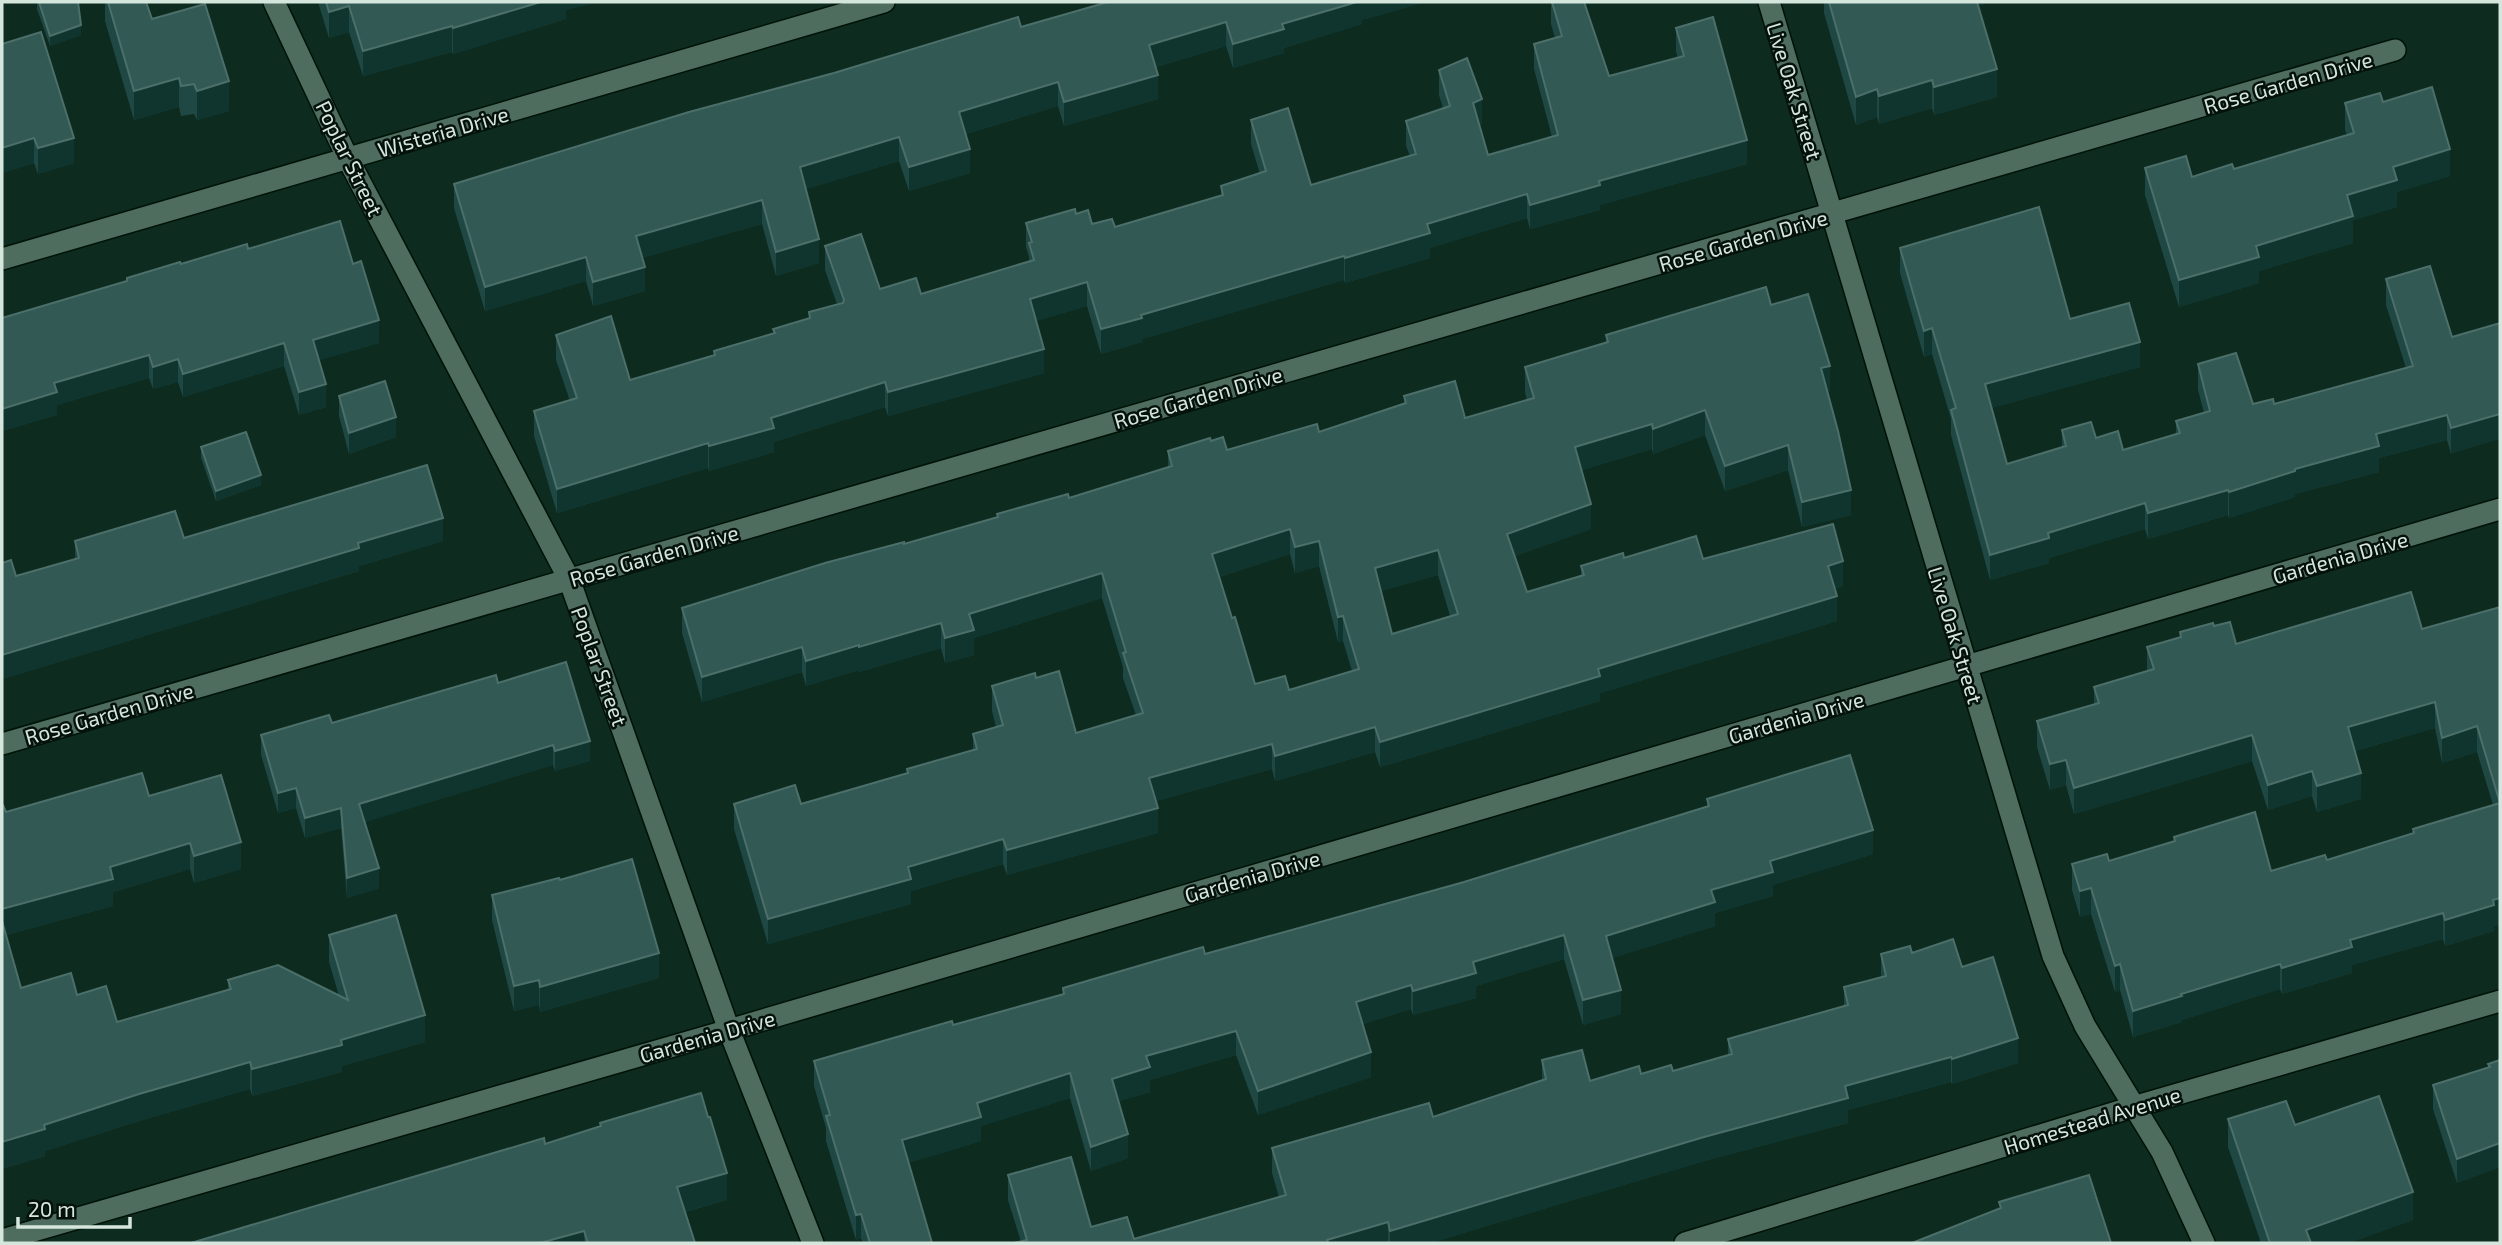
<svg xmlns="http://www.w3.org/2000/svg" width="2502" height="1245" font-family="'Exo 2',sans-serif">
<rect width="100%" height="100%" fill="#0d2b1e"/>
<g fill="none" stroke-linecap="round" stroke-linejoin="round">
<g stroke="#001308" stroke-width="24">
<g id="street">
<polyline points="274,2 348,159 569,579 729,1030 813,1243"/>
<polyline points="1769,2 2053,956 2085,1026 2162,1152 2204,1243"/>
<polyline points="2,259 884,2"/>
<polyline points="2,744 2395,50"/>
<polyline points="2,1240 729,1030 2500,509"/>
<polyline points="1685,1243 2133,1107 2500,1001"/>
</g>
</g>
<use href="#street" stroke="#4e6d5e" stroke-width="21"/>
</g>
<g fill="#1f4844" fill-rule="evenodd">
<polygon points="37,2 78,2 81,35 50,46 37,9"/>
<polygon points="105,2 146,2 152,19 229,111 197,120 194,114 181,116 179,107 134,120 105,21"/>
<polygon points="318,2 597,2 566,10 566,19 453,54 452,52 363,76 349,32 329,38"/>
<polygon points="1108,2 1425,2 1362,20 1362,24 1284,48 1284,53 1233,68 1226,46 1156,67 1158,99 1064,126 1058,106 966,134 970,173 909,191 899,161 806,189 819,263 776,276 762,224 642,258 645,291 593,306 586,281 485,311 454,208 454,184"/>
<polygon points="1551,2 1595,2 1585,5 1609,76 1678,58 1676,52 1676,28 1747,164 1600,205 1600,210 1530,229 1527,218 1430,248 1430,258 1345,283 1344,280 1142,339 1142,342 1101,354 1087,306 1036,321 1044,373 888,416 885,407 774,442 774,452 709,471 708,468 557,513 534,436 534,411 570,401 556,360 556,335 630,380 714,355 714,351 773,334 773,329 809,319 809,312 837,304 825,270 825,246 880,289 921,294 1029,262 1029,257 1026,247 1026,223 1076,214 1092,224 1115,227 1221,195 1221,186 1260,174 1251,144 1251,120 1311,185 1410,156 1406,146 1406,121 1443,108 1439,95 1439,70 1482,124 1479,125 1488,155 1552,137 1534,69 1534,44 1555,38 1551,24"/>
<polygon points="1824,2 1985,2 1985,4 1978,6 1997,97 1934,115 1932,108 1879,124 1877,117 1856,125 1824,13"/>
<polygon points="2,44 74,163 38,174 34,163 2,173"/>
<polygon points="2383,102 2450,176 2397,192 2397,207 2353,220 2353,243 2259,271 2259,283 2179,307 2145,195 2145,168 2192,177 2234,169 2347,135 2345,130 2345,103"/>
<polygon points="1900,248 2070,319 2140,367 1991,408 2007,464 2062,448 2062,430 2096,438 2123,450 2176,434 2176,421 2204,413 2198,390 2198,364 2253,404 2274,404 2406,368 2386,305 2386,279 2452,337 2451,454 2447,440 2379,458 2379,472 2295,494 2295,497 2229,518 2228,515 2148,539 2145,529 2049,558 2049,563 1990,580 1951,435 1951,419 1932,354 1924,357 1900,273"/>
<polygon points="248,249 353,264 379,343 319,360 326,407 299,415 284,366 183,397 178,382 153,389 149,378 57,405 57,415 2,431 127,281 127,278 181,264"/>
<path d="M1771 305 1830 391H1827L1851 515 1802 527 1788 470 1725 491 1705 435 1653 454 1652 449 1582 470 1591 529 1515 556 1527 592 1581 576V566L1624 558 1703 559 1843 586 1834 589 1837 621 1600 693V701L1380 767 1375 752 1275 781 1272 769 1156 801 1158 833 1007 875 1003 864 911 891V904L768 944 734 829V804H801L907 773V769L973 750V734L996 727 992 711V686L1036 678 1076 733 1136 715 1123 678V667L1102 598 974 638V655L945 663 941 648 859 672V670L806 686 802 672 702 702 682 633V608L997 517V514L1069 498 1168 468V451L1211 441 1227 450 1319 432 1404 404V396L1465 418 1527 400 1525 392V367L1606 343V335ZM1290 554 1295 573 1319 566 1338 642 1343 641 1352 671 1289 690 1255 684 1232 618 1219 577ZM1438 575 1450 616 1392 634 1381 591Z"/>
<polygon points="339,396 396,437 349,454 339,416"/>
<polygon points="201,447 261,485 216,501 201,458"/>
<polygon points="184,538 443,541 359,566 359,571 2,679 2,563 16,576 75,559 75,541"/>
<polygon points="2499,565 2500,565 2500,596 2499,591"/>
<polygon points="2500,607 2500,924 2494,926 2494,931 2445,946 2443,939 2352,965 2352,973 2282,994 2280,989 2182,1020 2182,1022 2133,1037 2120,990 2115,992 2091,914 2080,917 2072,890 2072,864 2109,861 2174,841 2174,837 2271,871 2327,860 2413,834 2413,829 2493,805 2477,752 2442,763 2435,728 2355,751 2361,799 2317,812 2312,796 2268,810 2252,761 2074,814 2066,785 2050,790 2037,747 2037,721 2094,704 2094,687 2147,671 2147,647 2180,637 2180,632 2214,626 2236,644 2422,629"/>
<polygon points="498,683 590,761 555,771 553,765 364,822 379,888 347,898 341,828 305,838 296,808 278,813 261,755 261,735 332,723"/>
<polygon points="149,796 241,869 194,883 190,869 113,892 113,906 6,935 21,988 77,995 117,1022 228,990 228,980 339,996 329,962 329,935 425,1042 342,1066 342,1072 252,1096 250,1089 139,1121 45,1151 45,1156 2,1169 2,805 6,812"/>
<polygon points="1707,799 1873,854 1773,885 1773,896 1715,913 1715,926 1612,958 1621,1014 1583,1025 1564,959 1476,986 1476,998 1413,1015 1411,1009 1363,1024 1371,1077 1258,1115 1236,1055 1150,1080 1150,1092 1119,1101 1128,1158 1091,1171 1070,1098 981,1126 981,1141 908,1163 932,1243 863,1243 861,1238 856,1240 826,1141 826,1128 814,1086 814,1061 953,1025 1063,994 1063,988 1205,954 1464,882 1707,807"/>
<polygon points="492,895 659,978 540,1012 539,1005 514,1011 492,920"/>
<polygon points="1912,953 1962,967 2018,1063 1952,1084 1951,1082 1848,1110 1848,1123 1704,1161 1430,1243 1015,1243 1021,1242 1008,1200 1008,1175 1091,1227 1134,1239 1279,1197 1272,1173 1272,1148 1433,1117 1542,1081 1542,1060 1590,1081 1641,1074 1673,1071 1728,1055 1728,1039 1844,1006 1844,987 1881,977 1881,954"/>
<polygon points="2500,1060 2500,1167 2457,1183 2433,1109 2433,1085 2488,1067 2488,1064"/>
<polygon points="2228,1119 2295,1125 2413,1220 2348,1243 2261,1243 2228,1147"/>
<polygon points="600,1123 727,1200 685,1212 695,1243 191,1243 545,1144 600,1127"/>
</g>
<g fill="#0f352e">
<polygon points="541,2 597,2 566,10 566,19 453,54 453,28"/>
<polygon points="1357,2 1425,2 1362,20 1362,24 1284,48 1284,53 1233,68 1233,44 1282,24"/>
<polygon points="1556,2 1595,2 1556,13"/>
<polygon points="1971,2 1985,2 1985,4 1971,8"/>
<polygon points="349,6 349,32 329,38 329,12"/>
<polygon points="1226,22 1226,46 1149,69 1149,45"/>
<polygon points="81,25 81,35 50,46 50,36"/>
<polygon points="452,26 452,52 363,76 363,51"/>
<polygon points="1997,69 1997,97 1934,115 1934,87"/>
<polygon points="1158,75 1158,99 1064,126 1064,102"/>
<polygon points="179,78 179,107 134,120 134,91"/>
<polygon points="1932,80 1932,108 1879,124 1879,96"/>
<polygon points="229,81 229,111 197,120 197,91"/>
<polygon points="1058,82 1058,106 959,136 959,112"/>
<polygon points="1877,89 1877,117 1856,125 1856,97"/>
<polygon points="1482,99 1482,124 1473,127 1473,103"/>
<polygon points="899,137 899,161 800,191 800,167"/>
<polygon points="34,138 34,163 2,173 2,148"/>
<polygon points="74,138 74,163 38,174 38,148"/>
<polygon points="1747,140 1747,164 1600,205 1600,210 1530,229 1530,205 1599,181"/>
<polygon points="970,149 970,173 909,191 909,167"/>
<polygon points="2450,149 2450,176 2397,192 2397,207 2353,220 2353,243 2259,271 2259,283 2179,307 2179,280 2256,246 2347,195 2393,167"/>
<polygon points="1527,194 1527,218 1430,248 1430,258 1345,283 1345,258 1427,224"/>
<polygon points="762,200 762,224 636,260 636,236"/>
<polygon points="819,239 819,263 776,276 776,252"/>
<polygon points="1344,256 1344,280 1142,339 1142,342 1101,354 1101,329 1141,315"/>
<polygon points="586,257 586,281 485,311 485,287"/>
<polygon points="645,267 645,291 593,306 593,282"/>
<polygon points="1087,282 1087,306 1030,323 1030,299"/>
<polygon points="379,320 379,343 313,362 313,340"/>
<polygon points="1932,328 1932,354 1924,357 1924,331"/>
<polygon points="2140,342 2140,367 1985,410 1985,384"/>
<polygon points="284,343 284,366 183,397 183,374"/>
<polygon points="1044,349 1044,373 888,416 888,392"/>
<polygon points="149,355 149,378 57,405 57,415 2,431 2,409 54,383"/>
<polygon points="178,359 178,382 153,389 153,367"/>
<polygon points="1830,366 1830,391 1821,393 1821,368"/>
<polygon points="885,382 885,407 774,442 774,452 709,471 709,446 771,418"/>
<polygon points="326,384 326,407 299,415 299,392"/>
<polygon points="1705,410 1705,435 1653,454 1653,429"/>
<polygon points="2500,414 2500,439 2451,454 2451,428"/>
<polygon points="2447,415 2447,440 2379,458 2379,472 2295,494 2295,497 2229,518 2229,492 2295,469 2376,434"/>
<polygon points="396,417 396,437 349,454 349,433"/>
<polygon points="1652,424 1652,449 1575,472 1575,447"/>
<polygon points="708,443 708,468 557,513 557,489"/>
<polygon points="1788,445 1788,470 1725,491 1725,466"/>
<polygon points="261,475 261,485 216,501 216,491"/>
<polygon points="1851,490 1851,515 1802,527 1802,502"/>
<polygon points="2228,490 2228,515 2148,539 2148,513"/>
<polygon points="2145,503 2145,529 2049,558 2049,563 1990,580 1990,555 2048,533"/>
<polygon points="1591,504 1591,529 1507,559 1507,534"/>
<polygon points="443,518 443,541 359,566 359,571 2,679 2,655 358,543"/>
<polygon points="1290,529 1290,554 1212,579 1212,554"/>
<polygon points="1319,541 1319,566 1295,573 1295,547"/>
<polygon points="1438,550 1438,575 1375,593 1375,568"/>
<polygon points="1843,561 1843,586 1828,591 1828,566"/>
<polygon points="1102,573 1102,598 974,638 974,655 945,663 945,638 969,614"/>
<polygon points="1837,596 1837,621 1600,693 1600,701 1380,767 1380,742 1598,669"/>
<polygon points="1343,616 1343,641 1338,642 1338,617"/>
<polygon points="941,623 941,648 859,672 859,647"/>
<polygon points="859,645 859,670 806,686 806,661"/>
<polygon points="802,647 802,672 702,702 702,677"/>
<polygon points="2435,702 2435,728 2348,753 2348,727"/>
<polygon points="2477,726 2477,752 2442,763 2442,738"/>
<polygon points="1375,727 1375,752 1275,781 1275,756"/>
<polygon points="2252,735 2252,761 2074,814 2074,788"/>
<polygon points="590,741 590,761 555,771 555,751"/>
<polygon points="1272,744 1272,769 1149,803 1149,778"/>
<polygon points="553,745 553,765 359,824 359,804"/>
<polygon points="2066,760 2066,785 2050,790 2050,764"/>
<polygon points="2312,771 2312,796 2268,810 2268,785"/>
<polygon points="2361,773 2361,799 2317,812 2317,786"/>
<polygon points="296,788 296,808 278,813 278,793"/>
<polygon points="341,808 341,828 305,838 305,818"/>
<polygon points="1158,808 1158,833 1007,875 1007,850"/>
<polygon points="1873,830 1873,854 1773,885 1773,896 1715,913 1715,926 1606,960 1606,936 1711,890 1770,861"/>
<polygon points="1003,839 1003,864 911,891 911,904 768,944 768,919 908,867"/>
<polygon points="241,842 241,869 194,883 194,856"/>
<polygon points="190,843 190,869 113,892 113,906 2,936 2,909 110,867"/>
<polygon points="379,868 379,888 347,898 347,878"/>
<polygon points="2091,888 2091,914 2080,917 2080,891"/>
<polygon points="2500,898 2500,924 2494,926 2494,931 2445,946 2445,920 2493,900"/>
<polygon points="2443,913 2443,939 2352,965 2352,973 2282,994 2282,968 2350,940"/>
<polygon points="1564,935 1564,959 1476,986 1476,998 1413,1015 1413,991 1473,962"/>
<polygon points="659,953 659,978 540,1012 540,987"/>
<polygon points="2120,964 2120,990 2115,992 2115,966"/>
<polygon points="2280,964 2280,989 2182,1020 2182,1022 2133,1037 2133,1011 2181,994"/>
<polygon points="539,980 539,1005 514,1011 514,986"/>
<polygon points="1411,985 1411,1009 1356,1026 1356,1002"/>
<polygon points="1621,990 1621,1014 1583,1025 1583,1000"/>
<polygon points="425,1015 425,1042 342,1066 342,1072 252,1096 252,1069 341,1040"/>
<polygon points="1236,1031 1236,1055 1150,1080 1150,1092 1112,1103 1112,1079 1146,1056"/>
<polygon points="2018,1038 2018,1063 1952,1084 1952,1059"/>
<polygon points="1371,1052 1371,1077 1258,1115 1258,1091"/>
<polygon points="1951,1057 1951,1082 1848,1110 1848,1123 1704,1161 1430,1243 1390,1243 1390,1231 1845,1086"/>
<polygon points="250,1062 250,1089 139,1121 45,1151 45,1156 2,1169 2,1142 44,1125 139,1094"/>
<polygon points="1070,1073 1070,1098 981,1126 981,1141 902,1165 902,1140 977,1103"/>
<polygon points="1128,1134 1128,1158 1091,1171 1091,1147"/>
<polygon points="2500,1143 2500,1167 2457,1183 2457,1159"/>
<polygon points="727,1173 727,1200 677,1214 677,1187"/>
<polygon points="2413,1192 2413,1220 2348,1243 2306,1243 2306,1230"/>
<polygon points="861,1214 861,1238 856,1240 856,1215"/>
<polygon points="1388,1222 1388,1243 1327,1243 1327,1240"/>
<polygon points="584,1231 584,1243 540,1243"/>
</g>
<g fill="#325954" stroke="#4c6f6a" stroke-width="2" fill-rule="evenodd">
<polygon points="39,2 78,2 81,25 50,36"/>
<polygon points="108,2 146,2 152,19 205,4 229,81 197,91 194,84 181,86 179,78 134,91"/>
<polygon points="326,2 541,2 453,28 452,26 363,51 349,6 329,12"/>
<polygon points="1108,2 1357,2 1282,24 1284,29 1233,44 1226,22 1149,45 1158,75 1064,102 1058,82 959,112 970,149 909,167 899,137 800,167 819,239 776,252 762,200 636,236 645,267 593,282 586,257 485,287 454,184 689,112 834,73 1018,17 1021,27"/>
<polygon points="1552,2 1584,2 1609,76 1684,56 1676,28 1713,17 1747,140 1599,181 1600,185 1530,205 1527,194 1427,224 1430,233 1345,258 1344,256 1141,315 1142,318 1101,329 1087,282 1030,299 1044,349 888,392 885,382 771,418 774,428 709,446 708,443 557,489 534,411 577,398 556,335 611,316 630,380 715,355 714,351 775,333 773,329 810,318 809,312 843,303 844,300 825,246 861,234 880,289 916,278 921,294 1034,260 1029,243 1032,242 1026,223 1075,209 1076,214 1088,210 1092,224 1112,219 1115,227 1223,195 1221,186 1266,171 1251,120 1288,108 1311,185 1416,154 1406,121 1450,106 1439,70 1467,58 1482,99 1473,103 1488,155 1558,135 1534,44 1562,36"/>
<polygon points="1829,2 1977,2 1997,69 1934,87 1932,80 1879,96 1877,89 1856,97"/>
<polygon points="41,32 74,138 38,148 34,138 2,148 2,44"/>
<polygon points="2432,87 2450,149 2393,167 2397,180 2347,195 2353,216 2256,246 2259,257 2179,280 2145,168 2186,156 2192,177 2232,164 2234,169 2354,133 2345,103 2380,93 2383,102"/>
<polygon points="2039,207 2070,319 2129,303 2140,342 1985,384 2007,464 2066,446 2062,430 2091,422 2096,438 2118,431 2123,450 2180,433 2176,421 2210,411 2198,364 2236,353 2253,404 2273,399 2274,404 2413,366 2386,279 2430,266 2452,337 2500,323 2500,414 2451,428 2447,415 2376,434 2379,446 2295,469 2295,471 2229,492 2228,490 2148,513 2145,503 2048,533 2049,538 1990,555 1951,410 1956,408 1932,328 1924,331 1900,248"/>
<polygon points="340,221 353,264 361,261 379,320 313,340 326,384 299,392 284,343 183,374 178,359 153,367 149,355 54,383 57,392 2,409 2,318 127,281 127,278 180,262 181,264 247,244 248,249"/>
<path d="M1766 287 1771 305 1808 294 1830 366 1821 368 1838 431 1851 490 1802 502 1788 445 1725 466 1705 410 1653 429 1652 424 1575 447 1591 504 1507 534 1527 592 1584 575 1581 566 1623 553 1624 558 1696 536 1703 559 1833 524 1843 561 1828 566 1837 596 1598 669 1600 676 1380 742 1375 727 1275 756 1272 744 1149 778 1158 808 1007 850 1003 839 908 867 911 879 768 919 734 804 795 785 801 804 908 773 907 769 977 749 973 734 1003 725 992 686 1035 673 1036 678 1059 671 1076 733 1143 713 1123 653 1126 652 1102 573 969 614 974 630 945 638 941 623 859 647V645L806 661 802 647 702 677 682 608 825 563 904 542V544L998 517 997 514 1068 494 1069 498 1172 466 1168 451 1210 438 1211 441 1223 437 1227 450 1317 424 1319 432 1406 403 1404 396 1455 381 1465 418 1534 398 1525 367 1608 342 1606 335ZM1290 529 1295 547 1319 541 1338 617 1343 616 1359 669 1289 690 1285 676 1255 684 1235 617 1232 618 1212 554ZM1438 550 1458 614 1392 634 1375 568Z"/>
<polygon points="385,381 396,417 349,433 339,396"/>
<polygon points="246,432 261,475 216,491 201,447"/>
<polygon points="427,465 443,518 358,543 359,548 2,655 2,563 11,560 16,576 79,558 75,541 175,511 184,538"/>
<polygon points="2411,592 2422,629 2500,607 2500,898 2493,900 2494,905 2445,920 2443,913 2350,940 2352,947 2282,968 2280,964 2181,994 2182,996 2133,1011 2120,964 2115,966 2091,888 2080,891 2072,864 2107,854 2109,861 2175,841 2174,837 2255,812 2271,871 2325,855 2327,860 2414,833 2413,829 2500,803 2477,726 2442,738 2435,702 2348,727 2361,773 2317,786 2312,771 2268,785 2252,735 2074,788 2066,760 2050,764 2037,721 2099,703 2094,687 2154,669 2147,647 2181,637 2180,632 2213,623 2214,626 2230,622 2236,644"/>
<polygon points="566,662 590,741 555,751 553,745 359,804 379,868 347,878 341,808 305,818 296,788 278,793 261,735 329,715 332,723 496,675 498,683"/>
<polygon points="1850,755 1873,830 1770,861 1773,872 1711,890 1715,902 1606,936 1621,990 1583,1000 1564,935 1473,962 1476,973 1413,991 1411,985 1356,1002 1371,1052 1258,1091 1236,1031 1146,1056 1150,1067 1112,1079 1128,1134 1091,1147 1070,1073 977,1103 981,1117 902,1140 932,1243 870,1243 861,1214 856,1215 826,1116 830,1115 814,1061 952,1021 953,1025 1064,994 1063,988 1203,947 1205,954 1464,882 1709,806 1707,799"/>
<polygon points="142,773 149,796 221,775 241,842 194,856 190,843 110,867 113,879 2,909 2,805 3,805 6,812"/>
<polygon points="632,859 659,953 540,987 539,980 514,986 492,895 559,878 560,880"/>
<polygon points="396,915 425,1015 341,1040 342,1045 252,1069 250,1062 139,1094 44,1125 45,1129 2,1142 2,921 21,988 71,973 77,995 106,986 117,1022 231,989 228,980 278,965 348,1000 329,935"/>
<polygon points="1953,939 1962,967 1993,957 2018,1038 1952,1059 1951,1057 1845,1086 1848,1098 1704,1137 1390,1231 1388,1222 1327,1240 1328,1243 1014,1243 1027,1240 1008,1175 1071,1157 1091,1227 1127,1217 1134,1239 1286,1195 1272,1148 1429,1103 1433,1117 1546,1079 1542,1060 1582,1050 1590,1081 1639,1066 1641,1074 1671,1065 1673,1071 1732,1054 1728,1039 1848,1005 1844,987 1886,976 1881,954 1910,946 1912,953"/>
<polygon points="2500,1060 2500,1143 2457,1159 2433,1085 2490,1067 2488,1064"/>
<polygon points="701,1093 708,1117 710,1117 727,1173 677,1187 695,1243 588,1243 584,1231 540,1243 191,1243 544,1138 545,1144 601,1126 600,1123"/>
<polygon points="2379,1096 2413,1192 2306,1230 2311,1243 2270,1243 2228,1119 2286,1101 2295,1125"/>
<polygon points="2089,1175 2111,1243 1912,1243 2001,1208 1999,1202"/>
</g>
<g text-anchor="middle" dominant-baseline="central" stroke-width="5" stroke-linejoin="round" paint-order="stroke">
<g font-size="21" fill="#d5e6dd" stroke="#05110b">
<text transform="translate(2288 82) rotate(-16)">Rose Garden Drive</text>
<text transform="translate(1795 91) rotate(73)">Live Oak Street</text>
<text transform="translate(443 131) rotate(-16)">Wisteria Drive</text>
<text transform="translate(350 158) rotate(64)">Poplar Street</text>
<text transform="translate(1743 240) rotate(-16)">Rose Garden Drive</text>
<text transform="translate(1198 397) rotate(-16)">Rose Garden Drive</text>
<text transform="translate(654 555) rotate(-16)">Rose Garden Drive</text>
<text transform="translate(2340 557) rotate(-16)">Gardenia Drive</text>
<text transform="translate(1956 635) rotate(73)">Live Oak Street</text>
<text transform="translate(600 666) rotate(70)">Poplar Street</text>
<text transform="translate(109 713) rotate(-16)">Rose Garden Drive</text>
<text transform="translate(1796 717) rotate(-16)">Gardenia Drive</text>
<text transform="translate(1252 876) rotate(-16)">Gardenia Drive</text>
<text transform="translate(707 1036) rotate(-16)">Gardenia Drive</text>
<text transform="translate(2092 1120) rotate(-17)">Homestead Avenue</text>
</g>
</g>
<rect width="2502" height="1245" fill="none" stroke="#d5e6dd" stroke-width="7"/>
<path d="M18 1217v10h112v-10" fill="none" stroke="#d5e6dd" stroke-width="3.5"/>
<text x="28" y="1217" font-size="21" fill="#d5e6dd" stroke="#05110b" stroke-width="5" paint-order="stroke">20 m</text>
</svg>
